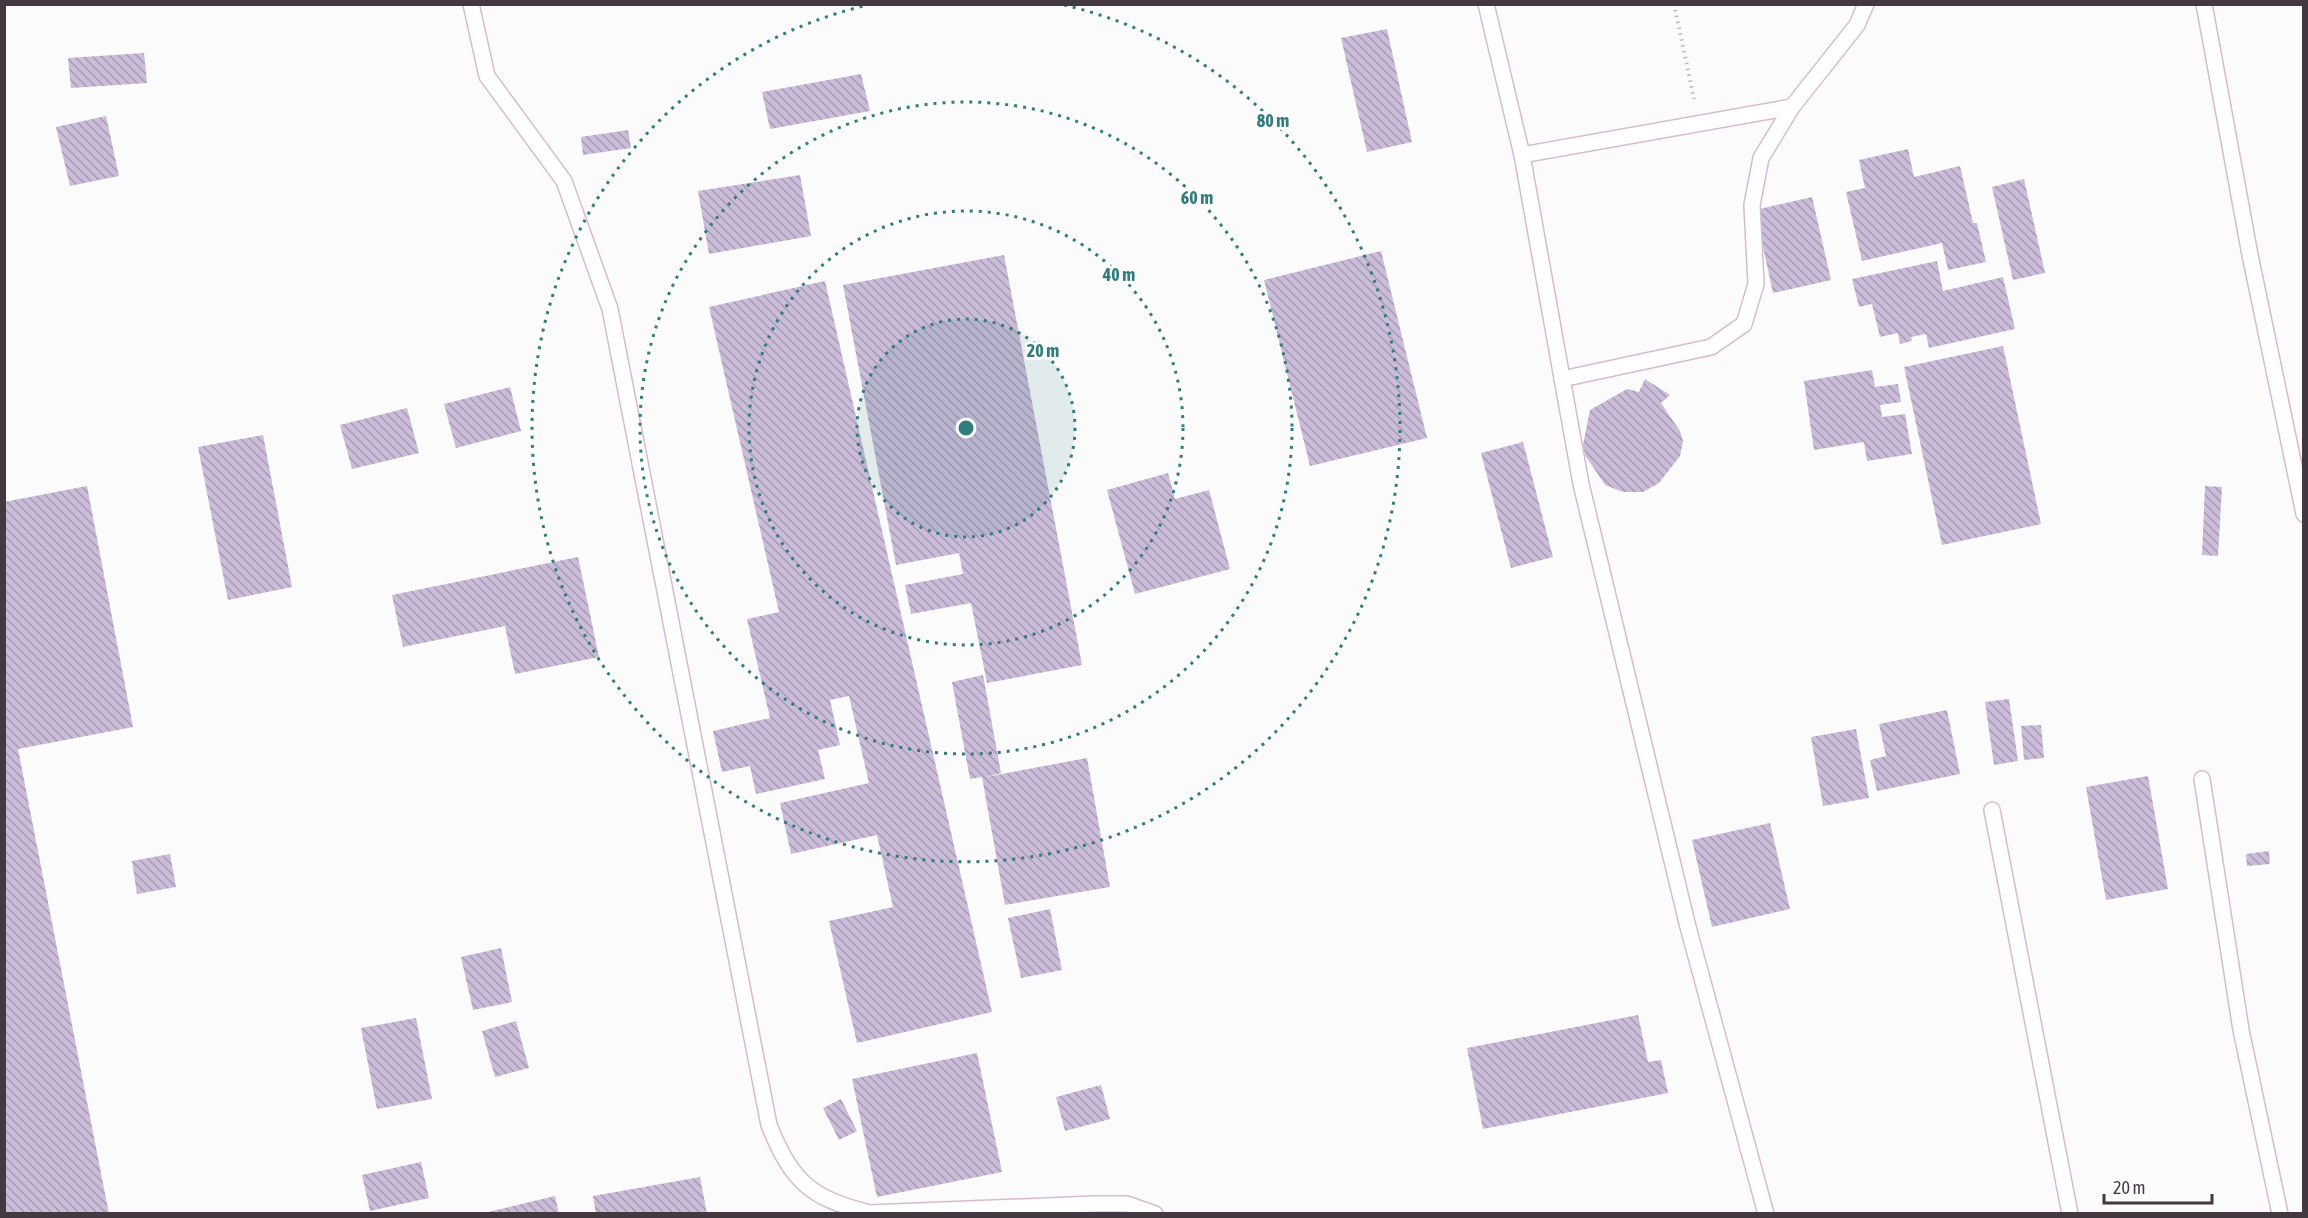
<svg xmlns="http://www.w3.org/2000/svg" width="2308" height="1218" font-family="'Asap Condensed',sans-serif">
<defs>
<pattern id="building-back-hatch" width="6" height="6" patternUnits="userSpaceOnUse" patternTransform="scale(1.5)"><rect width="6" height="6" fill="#cbbcda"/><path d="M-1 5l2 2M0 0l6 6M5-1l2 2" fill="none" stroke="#a69ab2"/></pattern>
</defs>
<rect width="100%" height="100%" fill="#fbfbfb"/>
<g fill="url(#building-back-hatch)">
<polygon points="1387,29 1412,142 1367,152 1341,38"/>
<polygon points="144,53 147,83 71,88 68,58"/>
<polygon points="861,74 870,111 770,129 762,92"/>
<polygon points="106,116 119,176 70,186 56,127"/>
<polygon points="628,130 631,148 583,155 581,137"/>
<polygon points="1908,149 1914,177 1960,166 1973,223 1977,223 1986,262 1948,270 1942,243 1862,261 1846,192 1865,188 1859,160"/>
<polygon points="800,175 811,236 709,254 698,191"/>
<polygon points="2024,179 2045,273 2013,280 1992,187"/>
<polygon points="1812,197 1831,280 1773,293 1755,210"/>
<polygon points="1381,251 1427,438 1310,466 1264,280"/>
<polygon points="1004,255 1082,665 987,683 971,603 911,614 905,585 963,574 959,553 896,565 843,285"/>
<polygon points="1937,261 1943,291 2003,277 2015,329 1929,348 1926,334 1911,337 1912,341 1900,344 1898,333 1880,337 1872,304 1859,307 1852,279"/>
<polygon points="825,281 992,1012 857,1043 829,921 893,907 877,835 791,854 780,803 869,783 849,696 830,700 840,745 818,750 825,779 756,794 750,766 722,772 713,731 770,718 747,619 779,612 709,307"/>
<polygon points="2003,346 2041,524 1942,545 1904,367"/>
<polygon points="1872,370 1875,387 1898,384 1901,402 1880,405 1882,417 1905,414 1912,454 1867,461 1864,442 1814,450 1804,381"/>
<polygon points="1645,379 1670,395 1661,403 1680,431 1683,441 1680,456 1659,483 1643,492 1623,492 1605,485 1585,455 1583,445 1590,410 1627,389 1639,392"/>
<polygon points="510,387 521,431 456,448 444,404"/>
<polygon points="407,408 419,453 352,469 340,425"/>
<polygon points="263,435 292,587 228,600 198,447"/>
<polygon points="1523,442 1553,557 1511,568 1481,453"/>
<polygon points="1168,473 1175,499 1209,490 1230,569 1135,594 1107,490"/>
<polygon points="87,486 133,727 18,749 109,1214 4,1214 4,502"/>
<polygon points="2205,486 2222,487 2218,556 2202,555"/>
<polygon points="578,557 599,657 515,674 505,626 403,647 392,595"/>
<polygon points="983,675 1001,773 986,777 1087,758 1110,887 1005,905 982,777 970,779 952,682"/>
<polygon points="2009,699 2018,761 1994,765 1985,702"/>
<polygon points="1947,710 1960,774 1877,791 1870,760 1886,756 1879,724"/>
<polygon points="2041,725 2044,758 2024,760 2021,726"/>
<polygon points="1856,729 1869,798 1823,806 1811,737"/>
<polygon points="2148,776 2168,889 2106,900 2086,787"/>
<polygon points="1770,823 1790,909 1712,927 1692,840"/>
<polygon points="2269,851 2270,864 2247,866 2246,854"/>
<polygon points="170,854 176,887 137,894 132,861"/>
<polygon points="1050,909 1062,970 1021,978 1008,918"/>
<polygon points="501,948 512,1002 473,1010 461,957"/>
<polygon points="1638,1015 1648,1062 1661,1060 1668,1093 1483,1129 1467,1048"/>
<polygon points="416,1018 432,1099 377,1109 361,1028"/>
<polygon points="516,1021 529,1068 495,1077 482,1031"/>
<polygon points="977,1053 1002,1172 877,1197 852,1079"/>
<polygon points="1101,1085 1110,1119 1065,1131 1056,1097"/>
<polygon points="841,1099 857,1131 839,1140 823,1108"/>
<polygon points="421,1162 429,1198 370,1211 362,1175"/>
<polygon points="700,1177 707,1214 596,1214 593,1196"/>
<polygon points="555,1196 559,1214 484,1214 484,1213"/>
</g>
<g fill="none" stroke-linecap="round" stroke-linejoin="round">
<g stroke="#d8bad0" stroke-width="18">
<g id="service">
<path d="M471 4 487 76 564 181 610 309 769 1125C792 1182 810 1198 870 1213L1095 1204H1127L1155 1214"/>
<polyline points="1486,4 1522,155 1581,484 1688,927 1766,1214"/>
<polyline points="2204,4 2250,255 2304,514"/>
<polyline points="1522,155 1792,107"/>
<polyline points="1562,379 1711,347 1744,324 1756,284 1752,205 1761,158 1792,107 1857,25 1866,4"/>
<polyline points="2202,779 2241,1030 2280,1214"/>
<polyline points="1992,810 2070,1214"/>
</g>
</g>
<polyline stroke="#bfbbbe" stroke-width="4" stroke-dasharray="1.5 4.5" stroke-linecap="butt" points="1674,4 1694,99"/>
<use href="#service" stroke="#fff" stroke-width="15"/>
</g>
<circle cx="966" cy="428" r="109" fill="#337c7c" fill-opacity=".12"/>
<g fill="none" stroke="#337c7c" stroke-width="3" stroke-dasharray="3 6">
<circle cx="966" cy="428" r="109"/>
<circle cx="966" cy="428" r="217"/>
<circle cx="966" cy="428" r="326"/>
<path d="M1064 5A434 434 0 1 1 868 5"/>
</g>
<circle cx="966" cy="428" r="9" fill="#337c7c" stroke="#fbfbfb" stroke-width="3"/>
<g font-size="18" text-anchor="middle" font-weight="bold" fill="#337c7c" stroke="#fbfbfb" stroke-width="6" stroke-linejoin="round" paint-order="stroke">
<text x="1273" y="127">80 m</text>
<text x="1197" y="204">60 m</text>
<text x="1119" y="281">40 m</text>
<text x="1043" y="357">20 m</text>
</g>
<rect width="2308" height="1218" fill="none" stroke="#443841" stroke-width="12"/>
<path d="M2104 1194v9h108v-9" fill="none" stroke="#443841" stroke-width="3"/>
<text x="2113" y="1194" font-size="18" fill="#443841" stroke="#fbfbfb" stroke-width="4.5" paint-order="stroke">20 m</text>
</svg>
